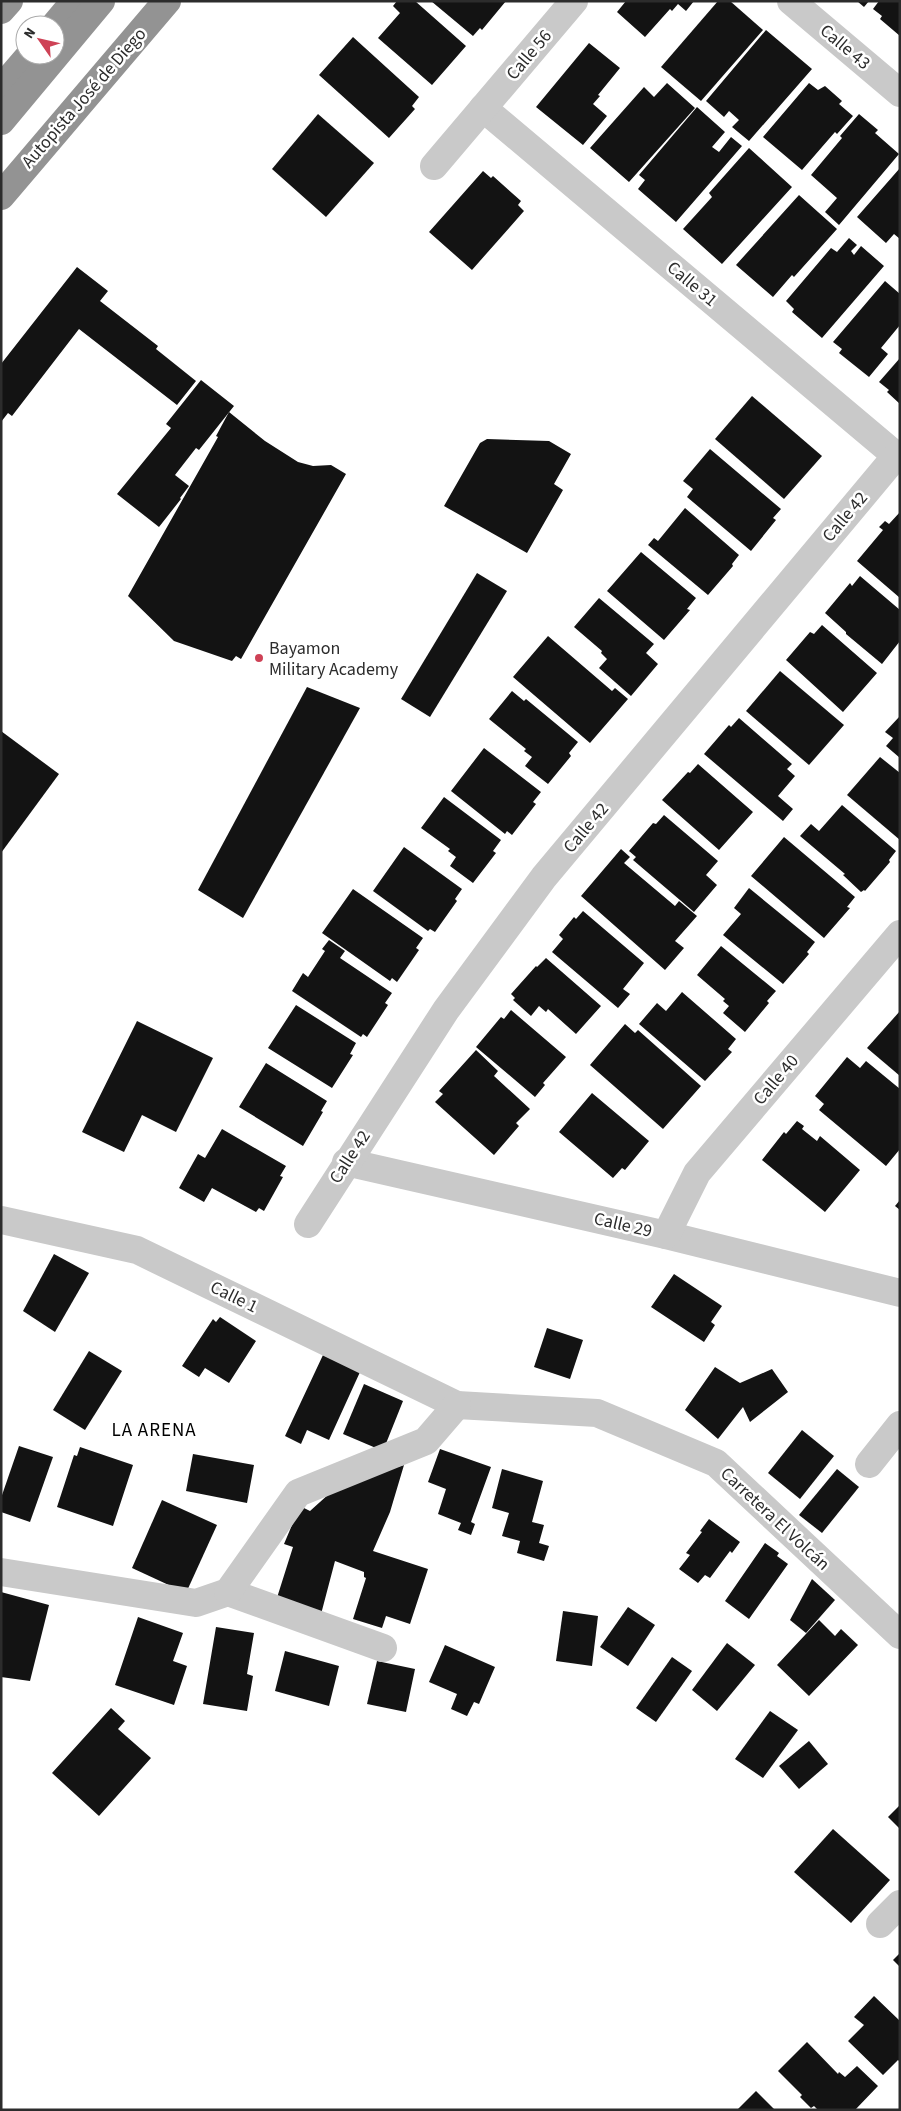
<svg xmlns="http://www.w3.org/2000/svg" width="901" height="2111" font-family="'Source Sans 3',sans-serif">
<rect width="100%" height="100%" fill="#fff"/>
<g fill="#131313">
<polygon points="397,1 415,1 466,46 432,85 378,38 400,13 393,6"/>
<polygon points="431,1 506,1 482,30 480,28 473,36"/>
<polygon points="626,1 694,1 686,11 678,4 672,11 670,9 645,37 617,12"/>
<polygon points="718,1 730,1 763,30 701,101 661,67"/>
<polygon points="857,1 869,1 864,7"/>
<polygon points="879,1 900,1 900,36 880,19 882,16 873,9"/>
<polygon points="766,30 812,69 749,141 732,127 739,120 729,111 724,117 706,101"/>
<polygon points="353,37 419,97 412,106 415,109 389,138 319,75"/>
<polygon points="589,43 620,68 598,95 600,96 593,104 607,116 583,145 536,107"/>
<polygon points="667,83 695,108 629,182 590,148 644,87 654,97"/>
<polygon points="809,83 818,90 825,86 842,101 839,104 853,116 837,134 835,132 802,170 763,137"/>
<polygon points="697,107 725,132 712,147 719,152 731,137 742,146 676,222 638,189 645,180 639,175"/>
<polygon points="318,114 374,163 326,217 272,169"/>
<polygon points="859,114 878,130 875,133 899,154 839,225 825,212 837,198 811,175 842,138 840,136"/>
<polygon points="749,148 792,187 722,264 683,229 712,197 709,193"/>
<polygon points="900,168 900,239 894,234 886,243 857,217"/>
<polygon points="483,171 491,178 493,176 521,201 518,205 524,211 472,270 429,232"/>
<polygon points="799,195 837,229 794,277 792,275 773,297 736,265"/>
<polygon points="849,238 857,245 851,251 854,255 861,246 884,266 822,338 792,312 794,309 786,301 831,248 837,252"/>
<polygon points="77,267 108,291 100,301 158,346 156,349 196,381 177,405 79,329 12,416 8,413 1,422 1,364"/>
<polygon points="885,281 900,294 900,325 881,348 888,354 869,377 839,353 842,349 833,342"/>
<polygon points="900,358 900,404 887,392 889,390 879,382"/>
<polygon points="201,380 234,406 199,450 196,448 175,475 189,486 180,498 181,499 159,527 117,494 171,428 166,424"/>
<polygon points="752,396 822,456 784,499 715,439"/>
<polygon points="229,412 265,441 298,462 313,466 331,465 346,474 241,659 236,656 232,661 174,641 128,596 218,437 216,436"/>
<polygon points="487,439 549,441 571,454 554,484 563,490 527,553 444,506 480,443"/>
<polygon points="710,449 781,509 773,518 776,520 751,551 687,497 693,489 683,481"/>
<polygon points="685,508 739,555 732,564 733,566 708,595 648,545 654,538 658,541"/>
<polygon points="900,512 900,598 857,561 883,530 879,527 885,521 889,524"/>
<polygon points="641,552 696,598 687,609 690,610 664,640 607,591"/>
<polygon points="477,573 507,591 430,717 401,699"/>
<polygon points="860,576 900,610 900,641 882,664 846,634 846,632 825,613 850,583 852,586"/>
<polygon points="599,598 654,644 646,653 658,664 631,696 599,668 607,659 601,653 602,651 574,627"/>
<polygon points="822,625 877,673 843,712 786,660 810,632 814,634"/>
<polygon points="548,636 612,691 615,688 628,699 590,743 513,677"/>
<polygon points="780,671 844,725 809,765 746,711"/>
<polygon points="307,687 360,708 243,918 198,890"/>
<polygon points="512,691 524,701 526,699 578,742 569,753 571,756 548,784 525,766 532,757 524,751 526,749 489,719"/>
<polygon points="900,716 900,758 886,746 893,738 885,732"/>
<polygon points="739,718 792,764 787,769 795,776 778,796 793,809 783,821 704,754 729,725 731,727"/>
<polygon points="1,731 59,774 1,853"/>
<polygon points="484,748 541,792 533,802 536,804 512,835 507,831 505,834 451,791"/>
<polygon points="880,757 900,773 900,840 847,795"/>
<polygon points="698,764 753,812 719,850 662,800 688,772 690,773"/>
<polygon points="444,797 501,840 493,851 496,853 473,883 450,866 456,857 448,851 450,849 421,828"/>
<polygon points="842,805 896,851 889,860 890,862 865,891 864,890 861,892 843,875 845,874 800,836 811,824 819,831"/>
<polygon points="664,815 718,861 706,875 717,885 694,912 633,860 636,857 629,851 653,823 656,824"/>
<polygon points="784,837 855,897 847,907 850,908 824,938 751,876"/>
<polygon points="404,847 462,889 455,899 457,901 435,932 430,929 428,931 373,891"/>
<polygon points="621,849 630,857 624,863 675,906 679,901 697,916 675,941 684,948 665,970 581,896"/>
<polygon points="749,888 815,942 807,952 809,954 783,984 723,935 741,914 734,908"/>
<polygon points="353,889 423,938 416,948 419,950 397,982 392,978 390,981 322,933"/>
<polygon points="583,911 644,963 623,989 630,994 618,1008 552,952 563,939 559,935 574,917 576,919"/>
<polygon points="329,940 345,951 340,958 392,993 385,1003 388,1005 367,1037 363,1034 361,1037 292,991 303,973 308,977 325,951 322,949"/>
<polygon points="721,946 776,991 767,1001 769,1003 745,1032 723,1013 729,1006 723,1001 725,999 697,975"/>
<polygon points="546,958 601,1006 576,1034 548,1009 546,1012 539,1006 531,1016 513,1000 515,998 511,994 536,966 537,967"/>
<polygon points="682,992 736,1039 728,1049 732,1052 705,1081 639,1024 657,1003 666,1011"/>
<polygon points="296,1005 356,1043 350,1054 353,1055 332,1088 268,1048"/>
<polygon points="511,1010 566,1057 543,1083 545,1085 535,1097 476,1047 501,1017 504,1019"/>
<polygon points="900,1011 900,1076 867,1048"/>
<polygon points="137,1021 213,1058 176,1132 142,1115 124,1152 82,1132"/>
<polygon points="625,1024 635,1033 638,1030 701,1086 663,1129 590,1065"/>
<polygon points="476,1050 498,1071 494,1076 530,1109 516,1123 519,1126 494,1155 435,1102 443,1094 439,1091"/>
<polygon points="847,1057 860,1068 866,1061 900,1089 900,1149 886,1166 819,1110 824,1104 815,1096"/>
<polygon points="266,1063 327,1101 321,1111 323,1112 303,1146 239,1107"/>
<polygon points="592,1093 649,1141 625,1170 622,1168 613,1178 559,1132"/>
<polygon points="797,1121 804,1126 802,1129 817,1141 820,1136 860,1170 825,1212 762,1160 784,1132 786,1134"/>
<polygon points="222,1129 286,1166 280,1176 283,1177 264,1211 259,1208 256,1212 212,1188 204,1202 179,1188 198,1154 205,1158"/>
<polygon points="900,1200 900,1210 895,1206"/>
<polygon points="54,1254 89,1273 55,1332 23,1311"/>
<polygon points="674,1274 722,1306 711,1322 715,1325 704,1342 651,1307"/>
<polygon points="220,1317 256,1341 229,1383 205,1368 199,1377 182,1366 213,1319 216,1322"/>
<polygon points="547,1328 583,1340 570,1379 534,1367"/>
<polygon points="89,1351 122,1371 85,1430 53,1410"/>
<polygon points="323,1355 360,1372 329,1440 307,1430 301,1444 285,1436"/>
<polygon points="715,1367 740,1383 772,1369 788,1392 750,1422 743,1407 718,1439 685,1410"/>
<polygon points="364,1384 403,1401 383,1451 343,1434"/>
<polygon points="802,1430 834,1456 800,1499 768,1473"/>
<polygon points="19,1446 53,1457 30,1522 1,1512 1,1498"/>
<polygon points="80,1447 133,1465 113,1526 57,1507 74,1455 77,1456"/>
<polygon points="440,1449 491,1467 471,1522 475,1524 471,1535 458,1530 461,1523 438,1514 446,1489 428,1482"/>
<polygon points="193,1454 254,1465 247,1503 186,1491"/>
<polygon points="404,1465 390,1512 373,1551 428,1569 410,1624 386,1616 382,1628 353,1619 366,1578 364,1577 364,1572 335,1561 320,1618 275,1604 293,1547 284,1544 300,1506 310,1511 340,1484"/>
<polygon points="502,1469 543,1481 532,1522 544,1525 539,1543 549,1546 544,1561 517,1553 520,1541 502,1536 509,1513 492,1508"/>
<polygon points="837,1469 859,1487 822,1533 799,1515"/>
<polygon points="162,1500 217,1525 186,1593 132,1568"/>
<polygon points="709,1519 740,1542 732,1553 730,1551 710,1578 705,1575 698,1583 679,1569 690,1555 686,1553 702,1532 700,1531"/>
<polygon points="765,1543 779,1553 777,1556 788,1564 749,1619 725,1601"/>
<polygon points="812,1579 835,1600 806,1633 790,1620"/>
<polygon points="1,1592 49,1605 30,1681 1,1677"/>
<polygon points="628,1607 655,1625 628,1666 600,1647"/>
<polygon points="563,1611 598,1616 592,1666 556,1661"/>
<polygon points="138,1617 183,1633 173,1661 187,1666 174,1705 115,1685"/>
<polygon points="819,1620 835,1636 841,1629 858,1645 809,1696 777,1665"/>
<polygon points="216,1627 254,1633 247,1674 253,1676 247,1711 203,1704"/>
<polygon points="727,1643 755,1665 717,1711 692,1690"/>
<polygon points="445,1645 495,1667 479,1704 474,1702 467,1716 451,1709 457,1694 429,1682"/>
<polygon points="285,1651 339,1666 329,1706 275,1691"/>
<polygon points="672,1657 692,1671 656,1722 636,1708"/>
<polygon points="377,1661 415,1669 406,1712 367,1704"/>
<polygon points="111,1708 125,1721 118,1729 151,1758 99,1816 52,1773"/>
<polygon points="770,1711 798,1730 763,1778 735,1759"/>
<polygon points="809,1741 828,1764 799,1789 779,1766"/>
<polygon points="900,1805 900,1829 888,1817"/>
<polygon points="833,1829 890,1880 851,1923 794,1872"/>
<polygon points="900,1953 900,1967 893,1960"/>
<polygon points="874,1996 900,2021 900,2062 898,2060 883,2075 848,2041 864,2025 854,2017"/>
<polygon points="807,2042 838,2074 839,2072 845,2077 857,2066 878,2086 855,2110 818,2110 814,2106 811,2108 800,2097 802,2095 778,2071"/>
<polygon points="756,2091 775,2110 737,2110"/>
</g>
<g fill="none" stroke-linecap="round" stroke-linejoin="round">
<g stroke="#c9c9c9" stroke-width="28">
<polyline points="791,1 900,93"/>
<polyline points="483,108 900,459"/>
<polyline points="434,166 574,1"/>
<polyline points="346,1162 666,1235 900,1293"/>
<polyline points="1,1220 137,1250 457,1405 597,1413 716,1463 900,1635"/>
<polyline points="308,1224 446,1010 544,877 896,456"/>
<polyline points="666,1235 697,1173 900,934"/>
<polyline points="869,1464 900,1425"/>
<polyline points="1,1572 196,1603 228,1592 383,1648"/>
<polyline points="228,1592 298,1493 426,1441 457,1405"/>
<polyline points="880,1924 900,1904"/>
</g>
<g stroke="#939393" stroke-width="28">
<polyline points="1,10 9,1"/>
<polyline points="55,25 75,1"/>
<polyline points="1,89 30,55"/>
<polyline points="1,121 101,1"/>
<polyline points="1,196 167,1"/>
</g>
</g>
<circle fill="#ce4256" stroke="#fff" stroke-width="2" cx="259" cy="658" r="5"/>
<g text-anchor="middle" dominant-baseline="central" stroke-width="5" stroke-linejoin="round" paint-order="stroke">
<g font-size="18" fill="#2c2c2c" stroke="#fff">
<text transform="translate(845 47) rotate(40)">Calle 43</text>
<text transform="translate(529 55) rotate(-50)">Calle 56</text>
<text transform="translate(84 98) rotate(-49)">Autopista José de Diego</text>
<text transform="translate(692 284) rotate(40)">Calle 31</text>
<text transform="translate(845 517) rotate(-50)">Calle 42</text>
<text transform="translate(586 828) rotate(-50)">Calle 42</text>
<text transform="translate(776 1080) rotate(-50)">Calle 40</text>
<text transform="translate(350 1157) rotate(-57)">Calle 42</text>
<text transform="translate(623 1225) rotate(13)">Calle 29</text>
<text transform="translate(234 1297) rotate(26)">Calle 1</text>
<text transform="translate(775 1519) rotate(43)">Carretera El Volcán</text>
</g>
<g font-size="18" fill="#2c2c2c" stroke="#fff" text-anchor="start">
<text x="269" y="648">Bayamon<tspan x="269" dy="21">Military Academy</tspan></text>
</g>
<g font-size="19" letter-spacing="1" fill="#000" stroke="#fff">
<text x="154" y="1430">LA ARENA</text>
</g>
</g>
<rect width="901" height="2111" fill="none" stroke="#2c2c2c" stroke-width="5"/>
<g transform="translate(40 40) rotate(304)"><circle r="24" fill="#ffffff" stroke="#ababab"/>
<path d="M0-4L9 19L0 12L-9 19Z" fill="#ce4256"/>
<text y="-8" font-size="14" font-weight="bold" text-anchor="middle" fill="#2c2c2c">N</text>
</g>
</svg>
